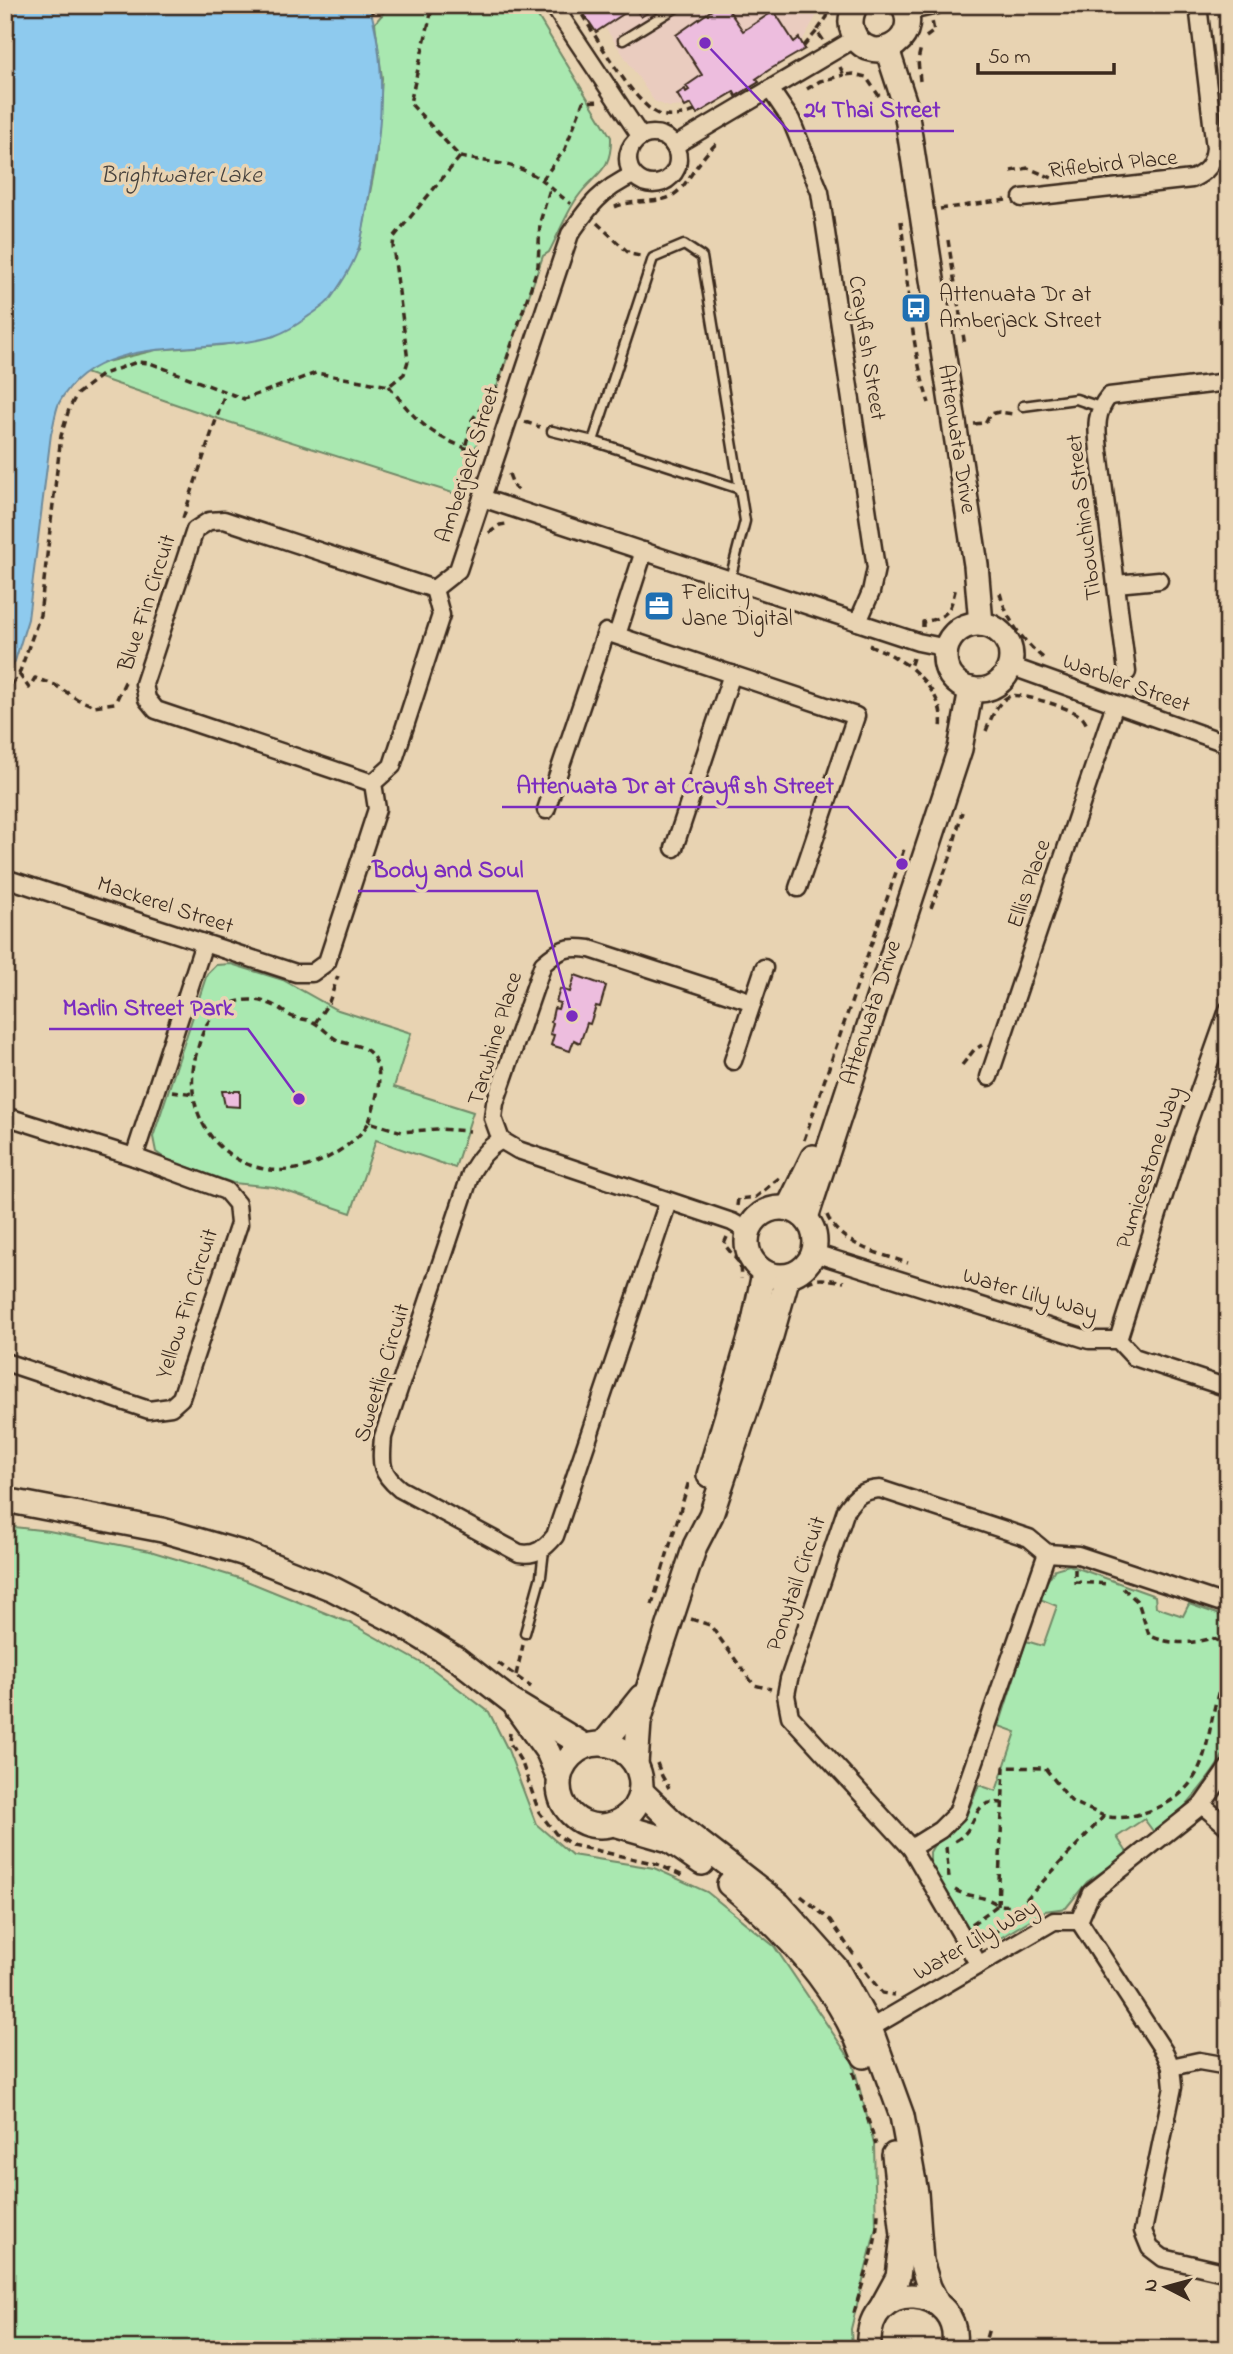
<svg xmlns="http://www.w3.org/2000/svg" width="1233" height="2354" font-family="'Indie Flower',sans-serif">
<rect width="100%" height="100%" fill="#e8d3b2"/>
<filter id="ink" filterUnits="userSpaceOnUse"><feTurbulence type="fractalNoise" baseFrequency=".0143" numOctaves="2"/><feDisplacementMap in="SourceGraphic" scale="14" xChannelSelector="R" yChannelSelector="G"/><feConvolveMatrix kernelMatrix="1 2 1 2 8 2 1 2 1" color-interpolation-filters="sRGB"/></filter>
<g filter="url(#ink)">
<polygon fill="#eaccbf" points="590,5 818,5 818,13 802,41 688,106 669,107 654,101"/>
<g fill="#a9e8b0" stroke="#728967" stroke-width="2">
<path d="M390 5H531L611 137C612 173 595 172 577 198 566 214 558 235 549 252L543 256 459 495 213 417 85 373 98 364 156 350 221 345 274 336 359 249 376 162 382 78 375 23Z"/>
<polygon points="231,964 283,980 335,1009 411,1033 394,1087 473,1112 455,1168 376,1140 351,1213 274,1187 233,1183 167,1160 156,1152 153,1137 207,974 216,965"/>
<polygon points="5,1526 49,1531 150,1551 242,1579 350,1623 434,1670 489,1712 508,1750 536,1824 572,1855 654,1868 707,1892 774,1946 853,2063 874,2144 876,2228 851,2329 852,2349 5,2349"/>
<path d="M1069 1565 1155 1596 1156 1607 1183 1616 1189 1604 1220 1615 1228 1592V1707L1220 1726 1228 1729C1228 1734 1229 1741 1227 1746 1219 1770 1176 1819 1156 1835L1144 1819 1117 1837 1128 1854 1087 1882 1066 1908 1045 1911 997 1940H987L973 1935 930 1865V1852L937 1840 950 1833 966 1816 979 1785 996 1791 1016 1732 999 1726 1026 1641 1043 1646 1057 1606 1040 1599 1046 1583 1055 1569Z"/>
</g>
<path fill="#8ecaee" stroke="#6d8a9b" stroke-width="2" d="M5 5H369C387 63 383 125 371 184 367 205 365 227 359 247 354 263 341 284 331 298 326 306 314 312 306 318 297 325 285 332 274 336 207 357 98 330 59 403 55 412 54 424 51 434L28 619 15 661 5 678Z"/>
<g fill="#edbdde" stroke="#3b2a1e" stroke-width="2">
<polygon points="578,5 647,5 650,11 641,17 634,7 596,32"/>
<polygon points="719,5 725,5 743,31 774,11 794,42 799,38 805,49 769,70 756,79 759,82 736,96 734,92 697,114 691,104 685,107 677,94 685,89 686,92 689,90 686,86 702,75 676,35"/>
<polygon points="575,975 606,986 600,1007 596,1006 590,1024 587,1023 580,1043 574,1040 570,1051 551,1045 554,1035 550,1034 553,1023 551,1022 554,1008 558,1009 560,1003 556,1002 560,989 570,992"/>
<polygon points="222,1091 240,1091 240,1107 225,1106"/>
</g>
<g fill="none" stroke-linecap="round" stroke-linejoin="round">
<g stroke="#3b2a1e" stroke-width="13">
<g id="lane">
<polyline points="623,40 680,5"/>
<polyline points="1023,406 1076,399 1100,407"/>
<polyline points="552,431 593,441 740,489"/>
<polyline points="593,441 653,258 684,245 702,257 745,521 730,579"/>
<polyline points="525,1633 541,1576 544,1550"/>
</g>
</g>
<g stroke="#3b2a1e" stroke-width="21">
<g id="street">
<polyline points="553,5 641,137"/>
<polyline points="906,12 937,5"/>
<polyline points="770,89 791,120 820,192 876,568 871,592 858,622"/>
<circle cx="653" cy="159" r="25"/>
<polyline points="674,146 856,38"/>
<path d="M1022 198 1192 179C1207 172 1213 165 1215 148L1198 5"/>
<polyline points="482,498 918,642 947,648"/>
<polyline points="1116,584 1159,580"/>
<polyline points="617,635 644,551"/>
<polyline points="1010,666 1228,744"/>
<path d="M1127 672 1099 451C1097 429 1094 414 1109 396L1228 382"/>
<polyline points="373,783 156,710 147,699 144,684 195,530 209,521 224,520 434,589"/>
<polyline points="546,810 606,632 856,716 798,888"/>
<polyline points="674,848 732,674"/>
<path d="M5 878 296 973H312L327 962 377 809 373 783 392 766 441 615 434 589 458 570 570 234C590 205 601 190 633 175"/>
<polyline points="733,1061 764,968"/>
<polyline points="989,1077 1115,704"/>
<polyline points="5,1116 134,1157 226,1191 237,1204 239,1224 181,1398 171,1407 149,1410 5,1362"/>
<path d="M501 1140 493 1118 495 1103 543 964C560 949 566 946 590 949L753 1002"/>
<polyline points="134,1157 204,943"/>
<path d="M668 1202 555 1536C544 1549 536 1556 519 1553L400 1489C379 1472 381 1463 383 1437L471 1173C479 1159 487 1148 501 1140L518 1150 732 1222 748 1231"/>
<polyline points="814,1253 1089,1340 1118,1340 1134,1357 1228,1388"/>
<polyline points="1118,1340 1179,1148 1228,1010"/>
<polyline points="1202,1805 1228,1827"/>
<polyline points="911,1848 940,1830 957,1813 1047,1553"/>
<polyline points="1079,1921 1165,2053 1171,2067 1173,2087 1143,2231 1150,2248 1163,2258 1228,2273"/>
<path d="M979 1965 911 1848 790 1716 786 1695 789 1679 846 1510C855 1496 863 1490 880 1489L1029 1538 1047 1553 1078 1555 1219 1602"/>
<polyline points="862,2033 1054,1921 1079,1921 1091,1893 1202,1805 1228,1768"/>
<polyline points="1171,2067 1199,2061 1228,2066"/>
</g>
</g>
<g stroke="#3b2a1e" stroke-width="28">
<g id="secondary">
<path d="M856 5C851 14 849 23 853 32 867 69 924 43 903 5"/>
<polyline points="887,49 905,104 976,565 981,624"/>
<circle cx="978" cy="657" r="33"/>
<circle cx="781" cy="1242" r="34"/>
<polyline points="788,1208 813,1157"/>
<polyline points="806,1218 960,749 971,689"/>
<polyline points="709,1475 752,1331 764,1273"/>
<polyline points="5,1500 162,1530 242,1553 333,1589 395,1621 457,1659 511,1701 585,1746"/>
<polyline points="517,1709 548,1752 559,1778"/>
<polyline points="604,1743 641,1697"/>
<circle cx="600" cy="1785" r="41"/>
<polyline points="636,1764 639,1722 649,1686 695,1546 711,1515 771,1336 788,1276"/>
<polyline points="641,1791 672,1821 779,1904 837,1969 870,2028 902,2116 916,2193 921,2261 929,2287 937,2303"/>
<polyline points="614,1824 669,1840 702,1863"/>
<path d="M729 1884C785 1930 838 1986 864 2056"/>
<polyline points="881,2308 898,2277 903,2235 894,2155"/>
<path d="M869 2349C864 2272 967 2285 953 2349"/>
</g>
</g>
<g stroke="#3b2a1e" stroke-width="3.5" stroke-dasharray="7 5" stroke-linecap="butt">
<path d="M576 5C593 31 632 102 658 114 670 119 683 115 695 111"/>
<polyline points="371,13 378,5"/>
<polyline points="926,37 934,31 932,21"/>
<polyline points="823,40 817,31 827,17 830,5"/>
<polyline points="804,46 817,31"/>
<polyline points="840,67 844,75 854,74 866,77 879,96"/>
<polyline points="920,81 918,60 921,47"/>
<polyline points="807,89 820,81 844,75"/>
<path d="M460 157C486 162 518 163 540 179 551 187 560 196 571 204"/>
<polyline points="1011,171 1028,168 1052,178"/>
<polyline points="542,180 565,149 583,102 600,101"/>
<path d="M615 207C631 200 647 203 664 199 683 194 689 175 701 161 706 153 713 147 719 141"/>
<polyline points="940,209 1006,200"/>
<path d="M901 221C908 281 910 346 929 403"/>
<polyline points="597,223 630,254 640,256"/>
<polyline points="948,240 965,346"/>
<path d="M389 386C419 425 432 437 480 453"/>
<polyline points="525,422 540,427"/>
<polyline points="974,424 985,423 990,414 999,412 1013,414"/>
<polyline points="509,474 514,487 522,492"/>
<polyline points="470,480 465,448 472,420 498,385 538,266 540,222 550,189"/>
<polyline points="183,518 225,393"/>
<polyline points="489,533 500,525 506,524"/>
<path d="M1000 593C1007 621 1024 643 1046 660"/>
<path d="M923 627V622C949 617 950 611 956 587"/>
<polyline points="869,645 888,653 910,667"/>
<path d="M913 658 910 667C929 685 944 701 941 729"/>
<polyline points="19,674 29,688 35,678 55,685 77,699 94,706 115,703 125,682 128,682"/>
<polyline points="5,694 19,674 40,615 61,436 69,409 77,394 103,374 137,362 150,363 244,399 316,373 389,386 404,374 408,361 393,246 394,237 460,157 410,103 433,5"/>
<path d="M986 731C991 719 997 700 1011 696 1023 693 1069 708 1079 715 1084 718 1086 723 1088 728"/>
<polyline points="931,908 950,858 962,812"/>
<polyline points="315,1023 329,1002 338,976"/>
<polyline points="962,1065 974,1050 982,1045"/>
<polyline points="172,1091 194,1094"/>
<path d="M369 1122C375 1103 384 1079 375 1060 367 1044 352 1046 339 1041 329 1036 323 1027 313 1022 307 1019 300 1019 293 1017 286 1014 281 1009 275 1006 251 994 225 1000 209 1021 203 1029 200 1041 197 1051 173 1131 249 1198 325 1159 342 1150 359 1139 369 1122L402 1132 437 1129 470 1131"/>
<polyline points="804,1140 904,849"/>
<polyline points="737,1206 738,1199 756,1197 779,1178"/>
<path d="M827 1215C839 1245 881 1254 908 1263"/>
<polyline points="727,1237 724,1244 740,1264 741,1279"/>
<path d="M807 1283C817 1276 832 1280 844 1282"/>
<polyline points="1075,1569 1075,1582 1109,1584"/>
<path d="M1123 1588 1138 1602 1149 1635C1166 1645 1194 1644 1212 1638L1218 1641 1228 1668"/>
<polyline points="652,1605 689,1481"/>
<polyline points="691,1619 710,1625 754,1685 771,1689"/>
<polyline points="498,1663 531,1687"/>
<polyline points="516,1675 523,1645"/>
<polyline points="510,1733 509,1742 522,1763 539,1812 556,1834 572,1845 657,1864 683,1876"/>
<polyline points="657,1763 662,1776 669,1788"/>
<path d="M955 1841C981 1827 969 1798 1002 1803"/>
<polyline points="946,1847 949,1878"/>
<path d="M955 1890C969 1898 986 1895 998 1905"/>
<polyline points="801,1896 830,1920 854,1955"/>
<polyline points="998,1905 1004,1767 1045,1768 1071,1801 1104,1816"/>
<polyline points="972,1924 998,1905 1020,1906"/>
<path d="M993 1935 1104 1816C1121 1820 1135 1816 1152 1810 1221 1784 1200 1723 1228 1668"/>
<polyline points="858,1962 882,1993 894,1995"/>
<polyline points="853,2072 876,2145"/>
<path d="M854 2313C863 2277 877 2252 878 2212"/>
<polyline points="983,2349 989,2328"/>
</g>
<use href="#lane" stroke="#e8d3b2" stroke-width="8"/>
<use href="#street" stroke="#e8d3b2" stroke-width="16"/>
<use href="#secondary" stroke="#e8d3b2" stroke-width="23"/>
</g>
</g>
<defs>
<g id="bus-square" transform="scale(1.575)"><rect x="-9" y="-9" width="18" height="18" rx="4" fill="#1f6fb2" stroke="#e8d3b2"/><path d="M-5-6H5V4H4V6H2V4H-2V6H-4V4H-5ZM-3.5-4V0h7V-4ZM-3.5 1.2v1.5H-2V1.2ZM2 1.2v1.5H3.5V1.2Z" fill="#fff"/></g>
<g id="office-square" transform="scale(1.575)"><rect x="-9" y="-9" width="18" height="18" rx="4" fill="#1f6fb2" stroke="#e8d3b2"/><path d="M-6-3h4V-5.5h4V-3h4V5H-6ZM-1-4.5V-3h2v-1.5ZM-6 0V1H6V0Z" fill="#fff"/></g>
</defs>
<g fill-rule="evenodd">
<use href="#bus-square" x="916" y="308"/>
<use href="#office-square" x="659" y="606"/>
</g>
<g text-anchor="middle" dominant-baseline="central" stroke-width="7" stroke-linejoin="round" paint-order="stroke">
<g font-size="23" fill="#3b2a1e" stroke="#e8d3b2">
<text transform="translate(1113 165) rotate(-6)">Riflebird Place</text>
<text transform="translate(866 348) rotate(81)">Crayfish Street</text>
<text transform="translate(956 439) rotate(81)">Attenuata Drive</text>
<text transform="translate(469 465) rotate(-72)">Amberjack Street</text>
<text transform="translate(1085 517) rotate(-97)">Tibouchina Street</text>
<text transform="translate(148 603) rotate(-72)">Blue Fin Circuit</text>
<text transform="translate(1126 684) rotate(20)">Warbler Street</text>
<text transform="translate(1030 884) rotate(-71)">Ellis Place</text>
<text transform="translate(165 906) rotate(18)">Mackerel Street</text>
<text transform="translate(872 1013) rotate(-72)">Attenuata Drive</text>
<text transform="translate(496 1039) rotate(-73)">Tarwhine Place</text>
<text transform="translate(1150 1168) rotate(-72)">Pumicestone Way</text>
<text transform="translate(1030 1295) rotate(16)">Water Lily Way</text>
<text transform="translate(188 1304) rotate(-72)">Yellow Fin Circuit</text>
<text transform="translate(383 1373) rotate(-73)">Sweetlip Circuit</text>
<text transform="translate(797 1584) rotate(-71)">Ponytail Circuit</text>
<text transform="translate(976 1941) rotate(-30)">Water Lily Way</text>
</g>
<g font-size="23" fill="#3b2a1e" stroke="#e8d3b2" text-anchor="start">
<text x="939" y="295">Attenuata Dr at<tspan x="939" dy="26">Amberjack Street</tspan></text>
<text x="682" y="593">Felicity<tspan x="682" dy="26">Jane Digital</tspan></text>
</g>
<g font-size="24" font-style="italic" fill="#47423d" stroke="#e8d3b2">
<text x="181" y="176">Brightwater Lake</text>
</g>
</g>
<path fill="none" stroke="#7b2cbf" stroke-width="2.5" d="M705 43L789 131H954M902 864L848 807H502M572 1016L537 891H358M299 1099L248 1029H49"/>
<g fill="#7b2cbf" stroke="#e8d3b2" stroke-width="2.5">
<circle cx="705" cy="43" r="7"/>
<circle cx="902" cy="864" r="7"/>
<circle cx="572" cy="1016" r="7"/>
<circle cx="299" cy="1099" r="7"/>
</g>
<g font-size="24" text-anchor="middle" font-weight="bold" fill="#7b2cbf" stroke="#e8d3b2" stroke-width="7" stroke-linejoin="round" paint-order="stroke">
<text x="872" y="117">24 Thai Street</text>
<text x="675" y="793">Attenuata Dr at Crayfish Street</text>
<text x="448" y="877">Body and Soul</text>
<text x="148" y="1015">Marlin Street Park</text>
</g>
<rect width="1233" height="2354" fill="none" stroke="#e8d3b2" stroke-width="28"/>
<rect x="14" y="14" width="1205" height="2326" fill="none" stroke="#3b2a1e" stroke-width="2.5" filter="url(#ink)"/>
<g transform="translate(1166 2287) rotate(276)" stroke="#e8d3b2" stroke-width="5" paint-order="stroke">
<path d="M0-5L12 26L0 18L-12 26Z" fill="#3b2a1e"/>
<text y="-10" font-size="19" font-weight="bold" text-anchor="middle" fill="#3b2a1e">N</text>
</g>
<path d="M978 63v10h136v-10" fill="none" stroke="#3b2a1e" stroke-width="3.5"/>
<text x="988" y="63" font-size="21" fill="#3b2a1e" stroke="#e8d3b2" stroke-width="5" paint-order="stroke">50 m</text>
</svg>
